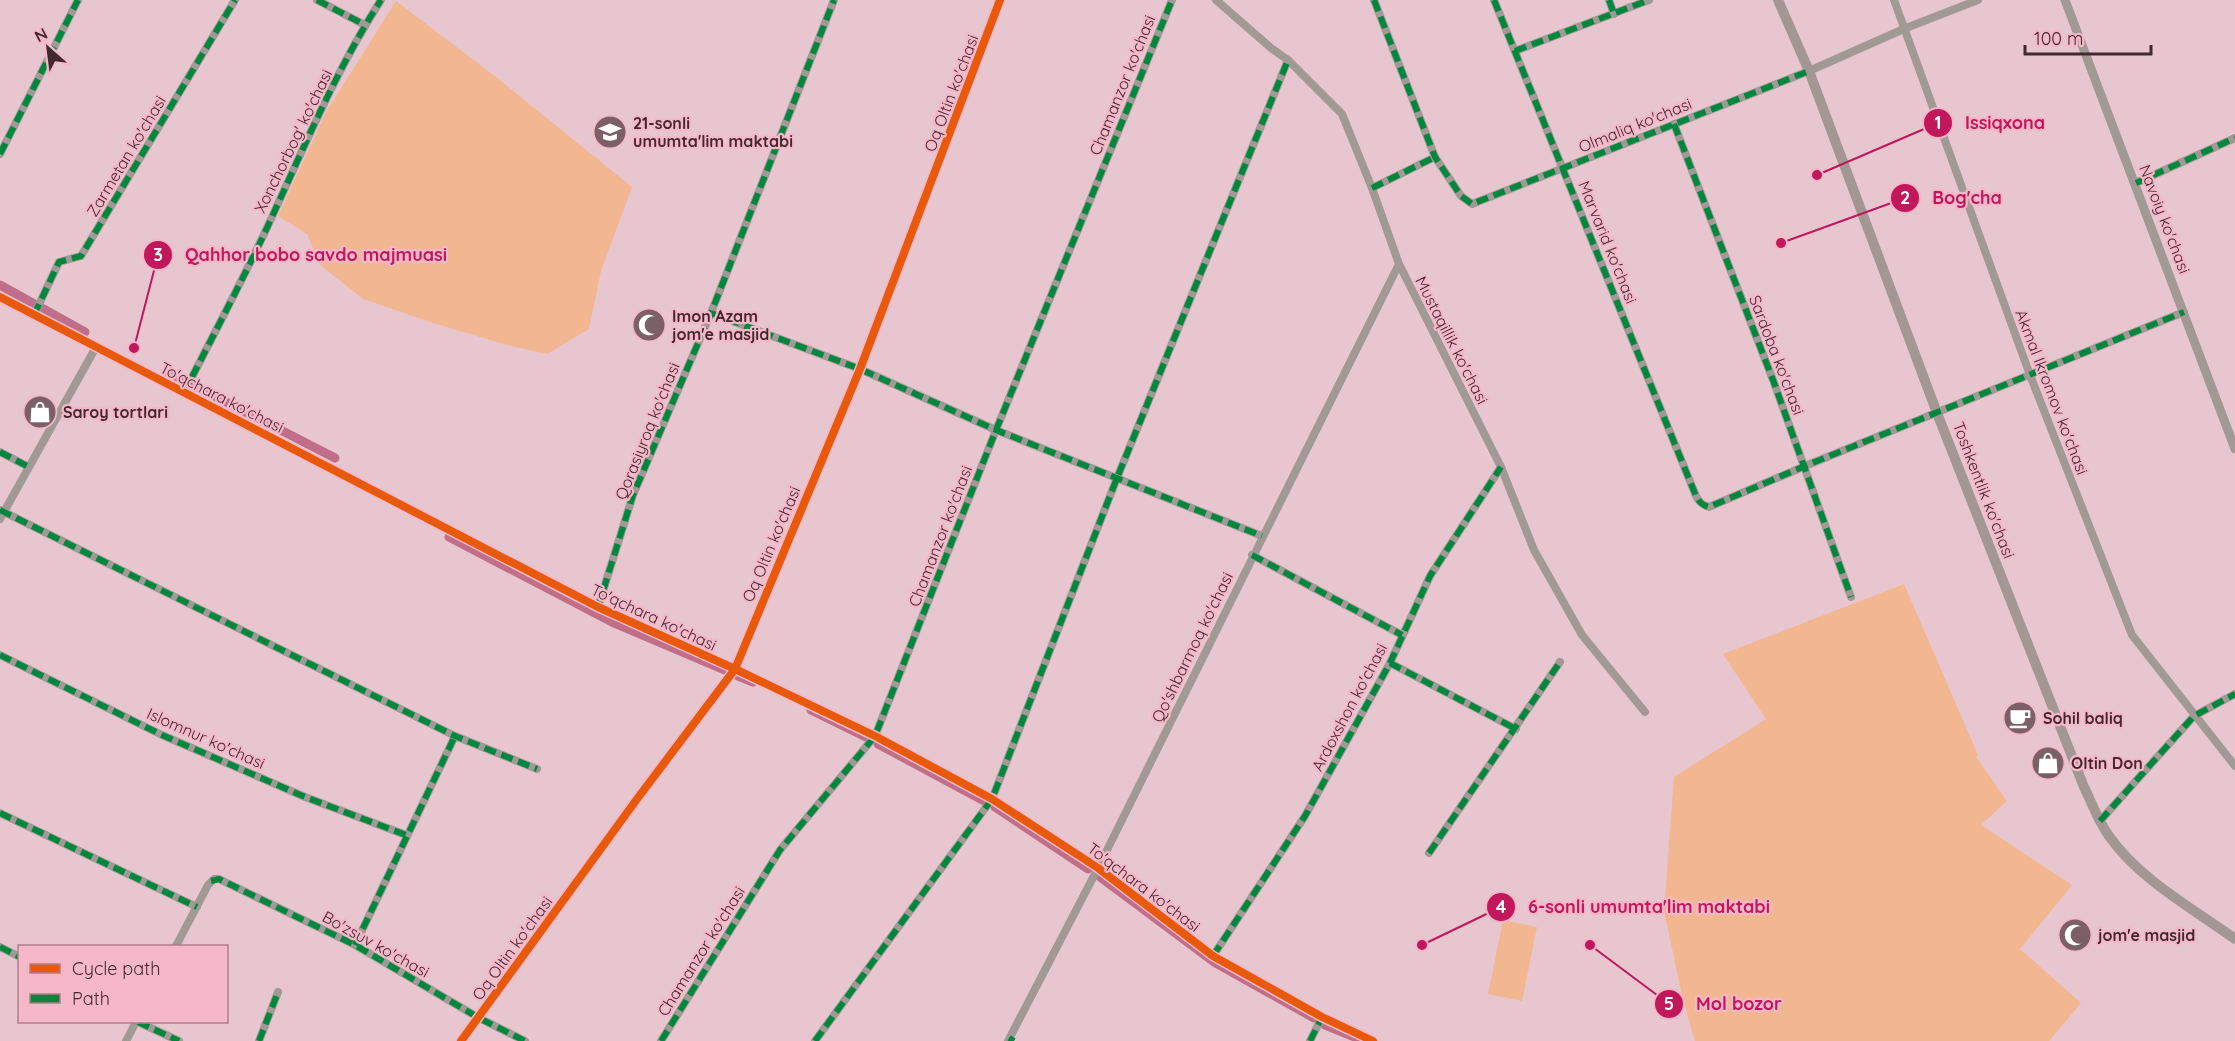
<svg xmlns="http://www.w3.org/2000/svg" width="2235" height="1041" font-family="Quicksand,sans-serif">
<rect width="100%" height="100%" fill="#e8c6cf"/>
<g fill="#f2b691">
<polygon points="396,1 496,77 632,187 601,271 589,329 547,354 511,346 436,324 363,299 320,265 307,234 278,216 326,112"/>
<polygon points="1904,584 1978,755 1976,757 2007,801 1981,825 2072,885 2020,949 2081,1003 2049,1041 1695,1041 1683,1000 1664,911 1674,777 1766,719 1723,654"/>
<polygon points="1503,920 1537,927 1522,1001 1488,994"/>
</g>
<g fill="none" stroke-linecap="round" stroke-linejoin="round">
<g stroke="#c06e8a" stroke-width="9">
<polyline points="0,285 85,332"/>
<polyline points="168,372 335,458"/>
<polyline points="449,537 612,622 725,670"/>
<polyline points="738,676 753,682"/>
<polyline points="811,710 866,737"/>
<polyline points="878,744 988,803"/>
<polyline points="995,807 1088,869"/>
<polyline points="1100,877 1214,962 1314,1018"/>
<polyline points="1325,1025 1362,1040"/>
</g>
<g stroke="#a19995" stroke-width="8">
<polyline points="317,0 365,25"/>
<polyline points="1216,0 1271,48 1288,60 1342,114 1372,188 1399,264 1501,467 1534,550 1582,635 1645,712"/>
<polyline points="1374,0 1435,157 1461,196 1472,204 1809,71 1906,28 1978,0"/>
<path d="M1494 0 1696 496C1699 502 1702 505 1709 507L1805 466 2184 312"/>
<polyline points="1609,0 1614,14"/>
<polyline points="1894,0 2030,375 2132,635 2235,766"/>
<polyline points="1515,51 1649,0"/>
<polyline points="1674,124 1773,380 1851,597"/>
<polyline points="0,154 78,0"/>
<polyline points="2136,183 2235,138"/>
<polyline points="1372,188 1435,157"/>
<polyline points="711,313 860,369 996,430 1262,536"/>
<polyline points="34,315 59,262 81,256 235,0"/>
<path d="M184 393C215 331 248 271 276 208 308 138 339 65 381 0"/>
<polyline points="0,452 29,467"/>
<polyline points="0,510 455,736 537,769"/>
<polyline points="0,519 96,347"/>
<polyline points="1252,555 1402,635"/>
<polyline points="598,607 633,495 711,313 834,0"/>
<polyline points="0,655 162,735 305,797 406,835"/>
<polyline points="1390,663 1516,729"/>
<polyline points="0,813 197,907"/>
<polyline points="2100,821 2194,716 2235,694"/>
<polyline points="1429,853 1560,662"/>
<polyline points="355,945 455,736"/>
<polyline points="176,946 208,885 214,879 219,879 355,945 479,1018 525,1041"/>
<polyline points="0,947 20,957"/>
<polyline points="1213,956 1305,816 1390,663 1430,576 1501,467"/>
<polyline points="138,1022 179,1041"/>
<polyline points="126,1041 136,1022"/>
<polyline points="259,1041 278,992"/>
<polyline points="461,1041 637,799 735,669 860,369 1000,0"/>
<polyline points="661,1041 780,850 875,736 996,430 1172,0"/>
<polyline points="815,1041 992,799 1117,478 1288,60"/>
<polyline points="1008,1041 1098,868 1399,264"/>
<polyline points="1310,1041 1322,1017"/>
</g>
<g stroke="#a19995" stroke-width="9">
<polyline points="2065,0 2235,449"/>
<polyline points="0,297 598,607 735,669 875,736 992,799 1098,868 1213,956 1322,1017 1373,1041"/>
</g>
<path stroke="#a29795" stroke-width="10" d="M1778 0 1809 71 1937 413 2084 787C2092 803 2098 821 2109 836 2140 880 2192 908 2235 939"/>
<g stroke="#00873e" stroke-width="6" stroke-dasharray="12 6" stroke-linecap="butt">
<polyline points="317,0 365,25"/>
<polyline points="1374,0 1435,157 1461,196 1472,204 1809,71"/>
<path d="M1494 0 1696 496C1699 502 1702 505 1709 507L1805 466 2184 312"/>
<polyline points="1609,0 1614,14"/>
<polyline points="1515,51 1649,0"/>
<polyline points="1674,124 1773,380 1851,597"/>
<polyline points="0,154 78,0"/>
<polyline points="2136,183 2235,138"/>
<polyline points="1372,188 1435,157"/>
<polyline points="711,313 860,369 996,430 1262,536"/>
<polyline points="34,315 59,262 81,256 235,0"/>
<path d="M184 393C215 331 248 271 276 208 308 138 339 65 381 0"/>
<polyline points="0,452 29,467"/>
<polyline points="0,510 455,736 537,769"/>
<polyline points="1252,555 1402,635"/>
<polyline points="598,607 633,495 711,313 834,0"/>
<polyline points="0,655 162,735 305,797 406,835"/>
<polyline points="1390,663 1516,729"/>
<polyline points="0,813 197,907"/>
<polyline points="2100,821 2194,716 2235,694"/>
<polyline points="1429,853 1560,662"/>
<polyline points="211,881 219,879 355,945 479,1018 525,1041"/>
<polyline points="355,945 455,736"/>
<polyline points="0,947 20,957"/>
<polyline points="1213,956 1305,816 1390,663 1430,576 1501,467"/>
<polyline points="138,1022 179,1041"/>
<polyline points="1009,1038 1014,1041"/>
<polyline points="259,1041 278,992"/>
<polyline points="661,1041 780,850 875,736 996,430 1172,0"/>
<polyline points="815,1041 992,799 1117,478 1288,60"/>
<polyline points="1310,1041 1322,1017"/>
</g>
<g stroke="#f6b8c9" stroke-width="11">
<g id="cycleway">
<polyline points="0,297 598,607 735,669 875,736 992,799 1098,868 1213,956 1322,1017 1373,1041"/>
<polyline points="461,1041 637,799 735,669 860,369 1000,0"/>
</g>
</g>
<use href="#cycleway" stroke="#e8590c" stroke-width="8"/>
</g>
<defs>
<g id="school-disc" transform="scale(1.725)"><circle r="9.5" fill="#7b6068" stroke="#f6b8c9"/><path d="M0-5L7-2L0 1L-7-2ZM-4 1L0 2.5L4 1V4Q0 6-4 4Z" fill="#fff"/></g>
<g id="mosque-disc" transform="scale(1.725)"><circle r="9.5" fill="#7b6068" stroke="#f6b8c9"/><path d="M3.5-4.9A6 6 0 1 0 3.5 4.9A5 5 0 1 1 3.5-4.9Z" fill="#fff"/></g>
<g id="shop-disc" transform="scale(1.725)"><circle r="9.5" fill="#7b6068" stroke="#f6b8c9"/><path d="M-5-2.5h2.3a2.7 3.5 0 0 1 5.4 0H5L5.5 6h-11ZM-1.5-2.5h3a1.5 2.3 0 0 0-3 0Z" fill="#fff"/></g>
<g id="cafe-disc" transform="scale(1.725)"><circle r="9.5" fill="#7b6068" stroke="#f6b8c9"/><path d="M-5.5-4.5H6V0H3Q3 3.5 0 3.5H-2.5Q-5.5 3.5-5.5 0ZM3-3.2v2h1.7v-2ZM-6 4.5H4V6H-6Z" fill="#fff"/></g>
</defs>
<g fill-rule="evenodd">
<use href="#school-disc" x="610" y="132"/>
<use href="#mosque-disc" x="649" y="325"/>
<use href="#shop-disc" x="40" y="412"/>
<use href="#cafe-disc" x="2020" y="718"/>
<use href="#shop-disc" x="2048" y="763"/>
<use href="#mosque-disc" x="2075" y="935"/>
</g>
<g text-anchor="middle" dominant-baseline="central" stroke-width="4.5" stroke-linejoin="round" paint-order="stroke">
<g font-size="16" fill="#412930" stroke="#f6b8c9">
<text transform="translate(1122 85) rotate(-68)">Chamanzor ko'chasi</text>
<text transform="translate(951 93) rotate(-69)">Oq Oltin ko'chasi</text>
<text transform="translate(1635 125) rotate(-22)">Olmaliq ko'chasi</text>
<text transform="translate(293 141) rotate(-64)">Xonchorbog' ko'chasi</text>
<text transform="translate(126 156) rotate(-59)">Zarmetan ko'chasi</text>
<text transform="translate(2165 219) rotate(69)">Navoiy ko'chasi</text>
<text transform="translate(1608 242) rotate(68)">Marvarid ko'chasi</text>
<text transform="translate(1452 340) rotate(63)">Mustaqillik ko'chasi</text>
<text transform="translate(1777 355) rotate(69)">Sardoba ko'chasi</text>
<text transform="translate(2052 392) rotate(69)">Akmal Ikromov ko'chasi</text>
<text transform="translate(222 397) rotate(27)">To'qchara ko'chasi</text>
<text transform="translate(647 431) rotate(-68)">Qorasiyroq ko'chasi</text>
<text transform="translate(1984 490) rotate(69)">Toshkentlik ko'chasi</text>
<text transform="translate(940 536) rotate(-69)">Chamanzor ko'chasi</text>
<text transform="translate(771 544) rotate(-67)">Oq Oltin ko'chasi</text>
<text transform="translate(654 617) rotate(25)">To'qchara ko'chasi</text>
<text transform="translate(1192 647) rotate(-64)">Qo'shbarmoq ko'chasi</text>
<text transform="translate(1349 707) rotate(-62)">Ardoxshon ko'chasi</text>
<text transform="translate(206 738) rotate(24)">Islomnur ko'chasi</text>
<text transform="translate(1144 887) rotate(37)">To'qchara ko'chasi</text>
<text transform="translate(376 944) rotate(29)">Bo'zsuv ko'chasi</text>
<text transform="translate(512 948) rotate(-54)">Oq Oltin ko'chasi</text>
<text transform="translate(701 951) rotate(-58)">Chamanzor ko'chasi</text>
</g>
<g font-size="16" font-weight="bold" fill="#412930" stroke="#f6b8c9" text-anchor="start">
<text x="633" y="123">21-sonli<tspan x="633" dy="18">umumta'lim maktabi</tspan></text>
<text x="672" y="316">Imon Azam<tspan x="672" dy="18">jom'e masjid</tspan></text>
<text x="63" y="412">Saroy tortlari</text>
<text x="2043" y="718">Sohil baliq</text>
<text x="2071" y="763">Oltin Don</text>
<text x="2098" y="935">jom'e masjid</text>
</g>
</g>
<path fill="none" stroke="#c2185b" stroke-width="2" d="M1817 175L1938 123M1781 243L1905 198M134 348L158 255M1422 945L1501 907M1590 945L1669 1004"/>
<g fill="#c2185b" stroke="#f6b8c9" stroke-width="2">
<circle cx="1817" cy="175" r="6"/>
<circle cx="1781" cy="243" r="6"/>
<circle cx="134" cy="348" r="6"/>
<circle cx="1422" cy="945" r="6"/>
<circle cx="1590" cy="945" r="6"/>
<circle cx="1938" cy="123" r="15"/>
<circle cx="1905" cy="198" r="15"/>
<circle cx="158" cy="255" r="15"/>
<circle cx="1501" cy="907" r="15"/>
<circle cx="1669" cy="1004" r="15"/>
</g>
<g font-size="18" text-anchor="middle" font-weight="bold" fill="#fff">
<text x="1938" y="129">1</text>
<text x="1905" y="204">2</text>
<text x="158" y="261">3</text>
<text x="1501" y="913">4</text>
<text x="1669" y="1010">5</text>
</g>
<g font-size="18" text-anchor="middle" font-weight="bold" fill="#c2185b" stroke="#f6b8c9" stroke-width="4.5" stroke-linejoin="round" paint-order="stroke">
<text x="2005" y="129">Issiqxona</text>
<text x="1967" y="204">Bog'cha</text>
<text x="316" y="261">Qahhor bobo savdo majmuasi</text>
<text x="1649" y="913">6-sonli umumta'lim maktabi</text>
<text x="1739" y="1010">Mol bozor</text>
</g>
<rect x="18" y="945" width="210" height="78" fill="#f6b8c9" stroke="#ae7f8c" stroke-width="1.5"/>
<rect x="30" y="964" width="30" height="9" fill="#e8590c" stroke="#ae7f8c" stroke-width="1.5"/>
<text x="72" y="975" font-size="18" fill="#412930">Cycle path</text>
<rect x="30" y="994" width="30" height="9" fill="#00873e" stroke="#ae7f8c" stroke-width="1.5"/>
<text x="72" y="1005" font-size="18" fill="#412930">Path</text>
<g transform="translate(48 48) rotate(332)" stroke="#f6b8c9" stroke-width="4.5" paint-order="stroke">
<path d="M0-4.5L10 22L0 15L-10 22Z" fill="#412930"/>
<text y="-9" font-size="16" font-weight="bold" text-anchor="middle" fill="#412930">N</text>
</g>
<path d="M2025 45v9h126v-9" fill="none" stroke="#412930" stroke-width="3"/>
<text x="2034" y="45" font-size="18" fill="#412930" stroke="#f6b8c9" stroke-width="4.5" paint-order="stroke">100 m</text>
</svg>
